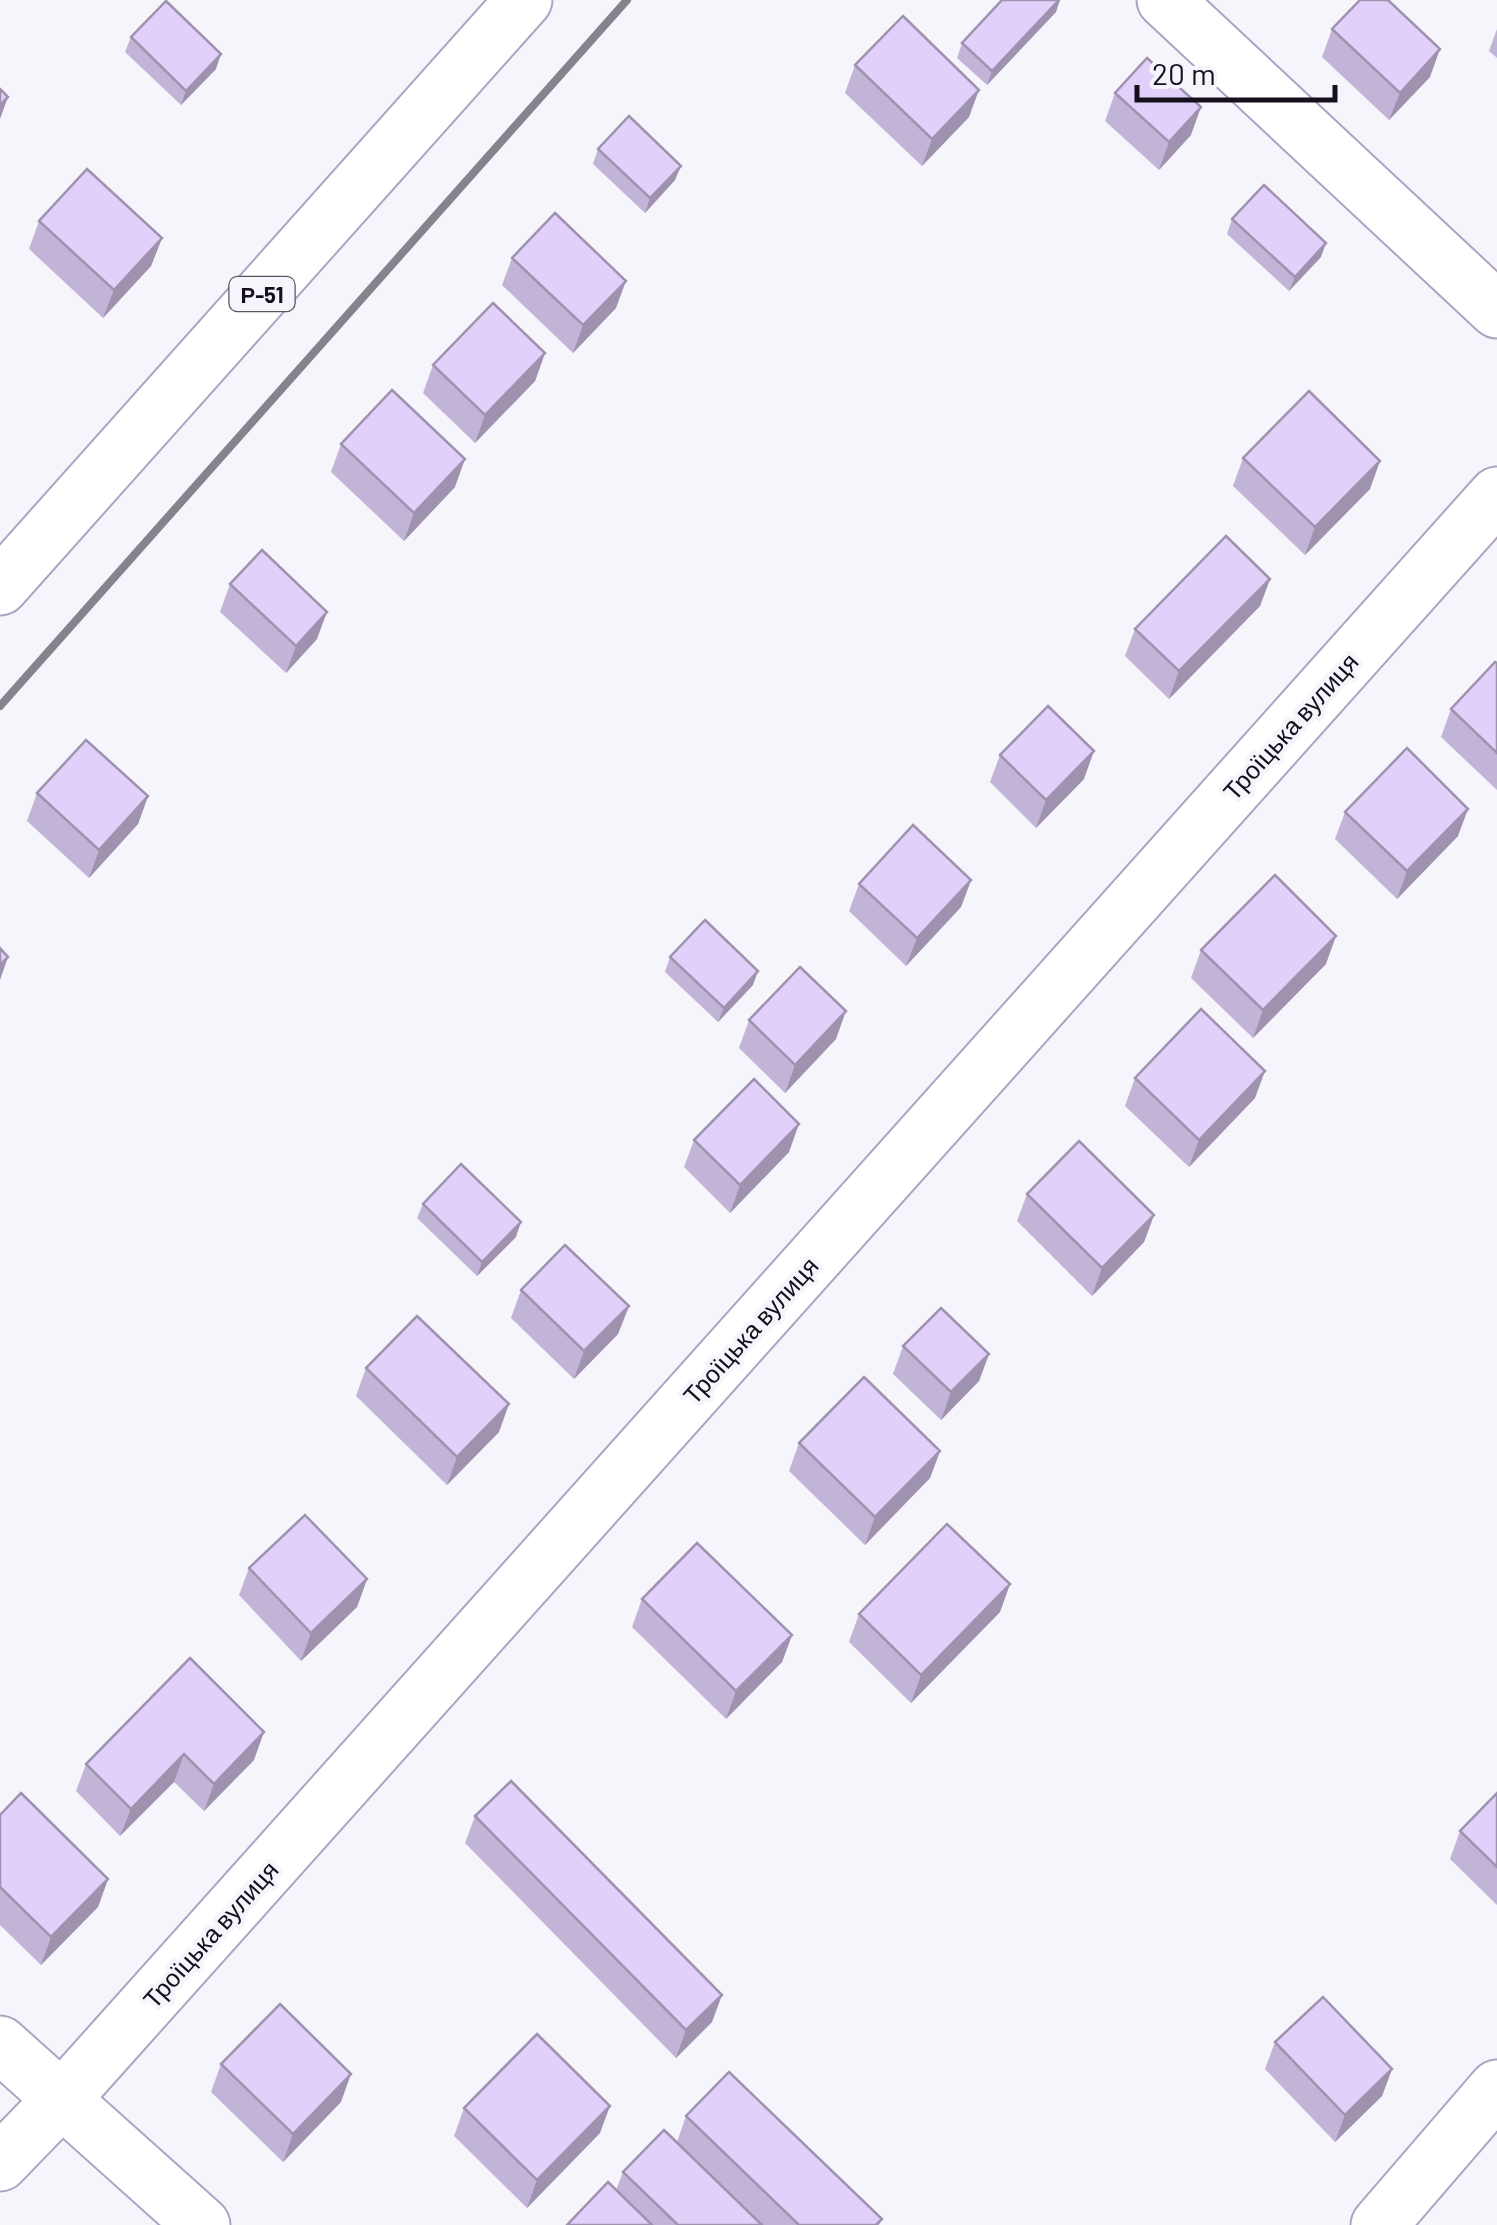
<svg xmlns="http://www.w3.org/2000/svg" width="1497" height="2225" font-family="Barlow,sans-serif">
<rect width="100%" height="100%" fill="#f7f5fc"/>
<g fill="none" stroke-linecap="round" stroke-linejoin="round">
<g stroke="#afa2c3" stroke-width="59">
<g id="street">
<polyline points="1165,0 1497,310"/>
<polyline points="0,2044 202,2225"/>
<polyline points="0,2163 62,2099 1497,495"/>
<polyline points="1379,2225 1497,2088"/>
</g>
</g>
<g stroke="#afa2c3" stroke-width="59">
<polyline id="primary" points="0,587 524,0"/>
</g>
<use href="#street" stroke="#fff" stroke-width="55"/>
<use href="#primary" stroke="#fff" stroke-width="55"/>
<polyline stroke="#86838c" stroke-width="8" points="0,706 627,0"/>
</g>
<g fill="#c2b4d7">
<polygon points="1056,12 987,85 957,58 962,43"/>
<polygon points="1332,29 1430,77 1389,120 1322,57"/>
<polygon points="1497,29 1497,58 1489,51"/>
<polygon points="131,37 216,69 181,105 125,52"/>
<polygon points="855,65 969,117 922,166 845,93"/>
<polygon points="1115,93 1191,135 1159,170 1105,121"/>
<polygon points="598,149 675,180 645,213 593,164"/>
<polygon points="1232,219 1321,257 1289,291 1227,234"/>
<polygon points="39,221 162,238 151,266 103,318 29,249"/>
<polygon points="512,258 616,308 573,353 502,285"/>
<polygon points="545,353 535,381 475,443 423,393 433,365"/>
<polygon points="341,444 455,487 404,541 331,472"/>
<polygon points="1243,458 1370,489 1305,555 1233,486"/>
<polygon points="1270,579 1260,606 1169,699 1125,656 1135,629"/>
<polygon points="230,584 317,639 286,673 220,612"/>
<polygon points="1497,663 1497,790 1441,737 1451,709"/>
<polygon points="1000,755 1084,779 1036,828 990,782"/>
<polygon points="37,793 148,796 138,824 89,878 27,821"/>
<polygon points="1345,812 1458,836 1397,899 1335,839"/>
<polygon points="971,880 961,907 906,966 849,911 859,884"/>
<polygon points="1201,950 1326,964 1253,1038 1191,978"/>
<polygon points="670,957 753,985 718,1022 665,972"/>
<polygon points="749,1020 836,1039 785,1093 739,1048"/>
<polygon points="1135,1078 1255,1098 1189,1167 1125,1106"/>
<polygon points="694,1140 789,1152 730,1213 684,1167"/>
<polygon points="1027,1194 1154,1215 1144,1242 1092,1296 1017,1221"/>
<polygon points="423,1204 516,1237 477,1276 417,1218"/>
<polygon points="521,1290 629,1306 618,1334 574,1379 511,1318"/>
<polygon points="903,1346 989,1354 979,1381 941,1420 893,1374"/>
<polygon points="366,1368 499,1432 447,1485 356,1396"/>
<polygon points="799,1443 940,1451 930,1478 865,1545 789,1471"/>
<polygon points="249,1568 367,1579 357,1607 301,1661 239,1595"/>
<polygon points="1010,1584 1000,1612 911,1703 849,1642 859,1614"/>
<polygon points="642,1599 792,1635 782,1662 726,1719 632,1627"/>
<polygon points="190,1658 254,1760 204,1811 174,1782 120,1836 76,1791 86,1764"/>
<polygon points="1497,1793 1497,1905 1450,1859 1460,1831"/>
<polygon points="0,1815 108,1879 98,1907 41,1965 0,1925"/>
<polygon points="475,1816 712,2022 676,2058 465,1843"/>
<polygon points="1275,2042 1392,2069 1382,2096 1335,2142 1265,2069"/>
<polygon points="221,2064 341,2102 283,2162 211,2092"/>
<polygon points="464,2108 600,2133 527,2208 454,2136"/>
<polygon points="686,2116 882,2219 879,2225 567,2225 616,2190 623,2172 677,2142"/>
</g>
<g fill="#9e92af">
<polygon points="1059,0 1060,0 1056,12 987,85 992,71"/>
<polygon points="1440,49 1430,77 1389,120 1400,93"/>
<polygon points="221,54 216,69 181,105 186,91"/>
<polygon points="979,90 969,117 922,166 932,139"/>
<polygon points="8,97 0,119 0,105"/>
<polygon points="1201,107 1191,135 1159,170 1169,142"/>
<polygon points="681,166 675,180 645,213 650,198"/>
<polygon points="162,238 151,266 103,318 114,290"/>
<polygon points="1326,243 1321,257 1289,291 1295,277"/>
<polygon points="626,281 616,308 573,353 583,325"/>
<polygon points="545,353 535,381 475,443 485,415"/>
<polygon points="465,459 455,487 404,541 414,513"/>
<polygon points="1380,461 1370,489 1305,555 1315,527"/>
<polygon points="1270,579 1260,606 1169,699 1179,671"/>
<polygon points="327,612 317,639 286,673 296,646"/>
<polygon points="1094,751 1084,779 1036,828 1046,800"/>
<polygon points="148,796 138,824 89,878 99,850"/>
<polygon points="1468,809 1458,836 1397,899 1407,871"/>
<polygon points="971,880 961,907 906,966 917,938"/>
<polygon points="1336,936 1326,964 1253,1038 1263,1010"/>
<polygon points="8,957 0,980 0,965"/>
<polygon points="758,971 753,985 718,1022 724,1008"/>
<polygon points="846,1011 836,1039 785,1093 795,1065"/>
<polygon points="1265,1071 1255,1098 1189,1167 1199,1140"/>
<polygon points="799,1124 789,1152 730,1213 740,1185"/>
<polygon points="1154,1215 1144,1242 1092,1296 1102,1268"/>
<polygon points="521,1222 516,1237 477,1276 482,1262"/>
<polygon points="629,1306 618,1334 574,1379 584,1351"/>
<polygon points="989,1354 979,1381 941,1420 951,1392"/>
<polygon points="509,1404 499,1432 447,1485 457,1457"/>
<polygon points="940,1451 930,1478 865,1545 875,1517"/>
<polygon points="367,1579 357,1607 301,1661 311,1633"/>
<polygon points="1010,1584 1000,1612 911,1703 921,1675"/>
<polygon points="792,1635 782,1662 726,1719 736,1691"/>
<polygon points="264,1732 254,1760 204,1811 214,1784"/>
<polygon points="184,1754 174,1782 120,1836 131,1809"/>
<polygon points="108,1879 98,1907 41,1965 51,1937"/>
<polygon points="722,1995 712,2022 676,2058 686,2030"/>
<polygon points="1392,2069 1382,2096 1335,2142 1345,2115"/>
<polygon points="351,2074 341,2102 283,2162 293,2134"/>
<polygon points="610,2106 600,2133 527,2208 537,2180"/>
</g>
<g fill="#e1d1fa" stroke="#9e92af" stroke-width="2.5">
<polygon points="1002,0 1059,0 992,71 962,43"/>
<polygon points="1360,0 1388,0 1440,49 1400,93 1332,29"/>
<polygon points="166,1 221,54 186,91 131,37"/>
<polygon points="903,16 979,90 932,139 855,65"/>
<polygon points="1147,58 1201,107 1169,142 1115,93"/>
<polygon points="0,89 8,97 0,105"/>
<polygon points="629,116 681,166 650,198 598,149"/>
<polygon points="87,169 162,238 114,290 39,221"/>
<polygon points="1264,185 1326,243 1295,277 1232,219"/>
<polygon points="555,213 626,281 583,325 512,258"/>
<polygon points="493,303 545,353 485,415 433,365"/>
<polygon points="392,390 465,459 414,513 341,444"/>
<polygon points="1309,391 1380,461 1315,527 1243,458"/>
<polygon points="1226,536 1270,579 1179,671 1135,629"/>
<polygon points="262,550 327,612 296,646 230,584"/>
<polygon points="1495,662 1497,663 1497,753 1451,709"/>
<polygon points="1048,706 1094,751 1046,800 1000,755"/>
<polygon points="86,740 148,796 99,850 37,793"/>
<polygon points="1407,748 1468,809 1407,871 1345,812"/>
<polygon points="913,825 971,880 917,938 859,884"/>
<polygon points="1275,875 1336,936 1263,1010 1201,950"/>
<polygon points="705,920 758,971 724,1008 670,957"/>
<polygon points="0,948 8,957 0,965"/>
<polygon points="800,967 846,1011 795,1065 749,1020"/>
<polygon points="1201,1009 1265,1071 1199,1140 1135,1078"/>
<polygon points="754,1079 799,1124 740,1185 694,1140"/>
<polygon points="1079,1141 1154,1215 1102,1268 1027,1194"/>
<polygon points="461,1164 521,1222 482,1262 423,1204"/>
<polygon points="565,1245 629,1306 584,1351 521,1290"/>
<polygon points="941,1308 989,1354 951,1392 903,1346"/>
<polygon points="417,1316 509,1404 457,1457 366,1368"/>
<polygon points="864,1377 940,1451 875,1517 799,1443"/>
<polygon points="305,1515 367,1579 311,1633 249,1568"/>
<polygon points="947,1524 1010,1584 921,1675 859,1614"/>
<polygon points="697,1543 792,1635 736,1691 642,1599"/>
<polygon points="190,1658 264,1732 214,1784 184,1754 131,1809 86,1764"/>
<polygon points="511,1781 722,1995 686,2030 475,1816"/>
<polygon points="21,1793 108,1879 51,1937 0,1887 0,1815"/>
<polygon points="1497,1793 1497,1867 1460,1831"/>
<polygon points="1323,1997 1392,2069 1345,2115 1275,2042"/>
<polygon points="280,2004 351,2074 293,2134 221,2064"/>
<polygon points="537,2034 610,2106 537,2180 464,2108"/>
<polygon points="729,2072 882,2219 876,2225 799,2225 686,2116"/>
<polygon points="664,2130 762,2225 678,2225 623,2172"/>
<polygon points="608,2182 652,2225 567,2225"/>
</g>
<g text-anchor="middle" dominant-baseline="central" stroke-width="9" stroke-linejoin="round" paint-order="stroke">
<rect fill="#f7f5fc" stroke="#59555f" stroke-width="2.5" x="229.5" y="277" width="65" height="34" rx="8"/>
<g font-size="22" font-weight="bold" fill="#15101c">
<text x="262" y="294">Р-51</text>
</g>
<g font-size="25" fill="#15101c" stroke="#f7f5fc">
<text transform="translate(1290 726) rotate(-48)">Троїцька вулиця</text>
<text transform="translate(750 1330) rotate(-48)">Троїцька вулиця</text>
<text transform="translate(210 1934) rotate(-48)">Троїцька вулиця</text>
</g>
</g>
<path d="M1137 85v15h198v-15" fill="none" stroke="#15101c" stroke-width="5"/>
<text x="1152" y="85" font-size="30" fill="#15101c" stroke="#f7f5fc" stroke-width="8" paint-order="stroke">20 m</text>
</svg>
